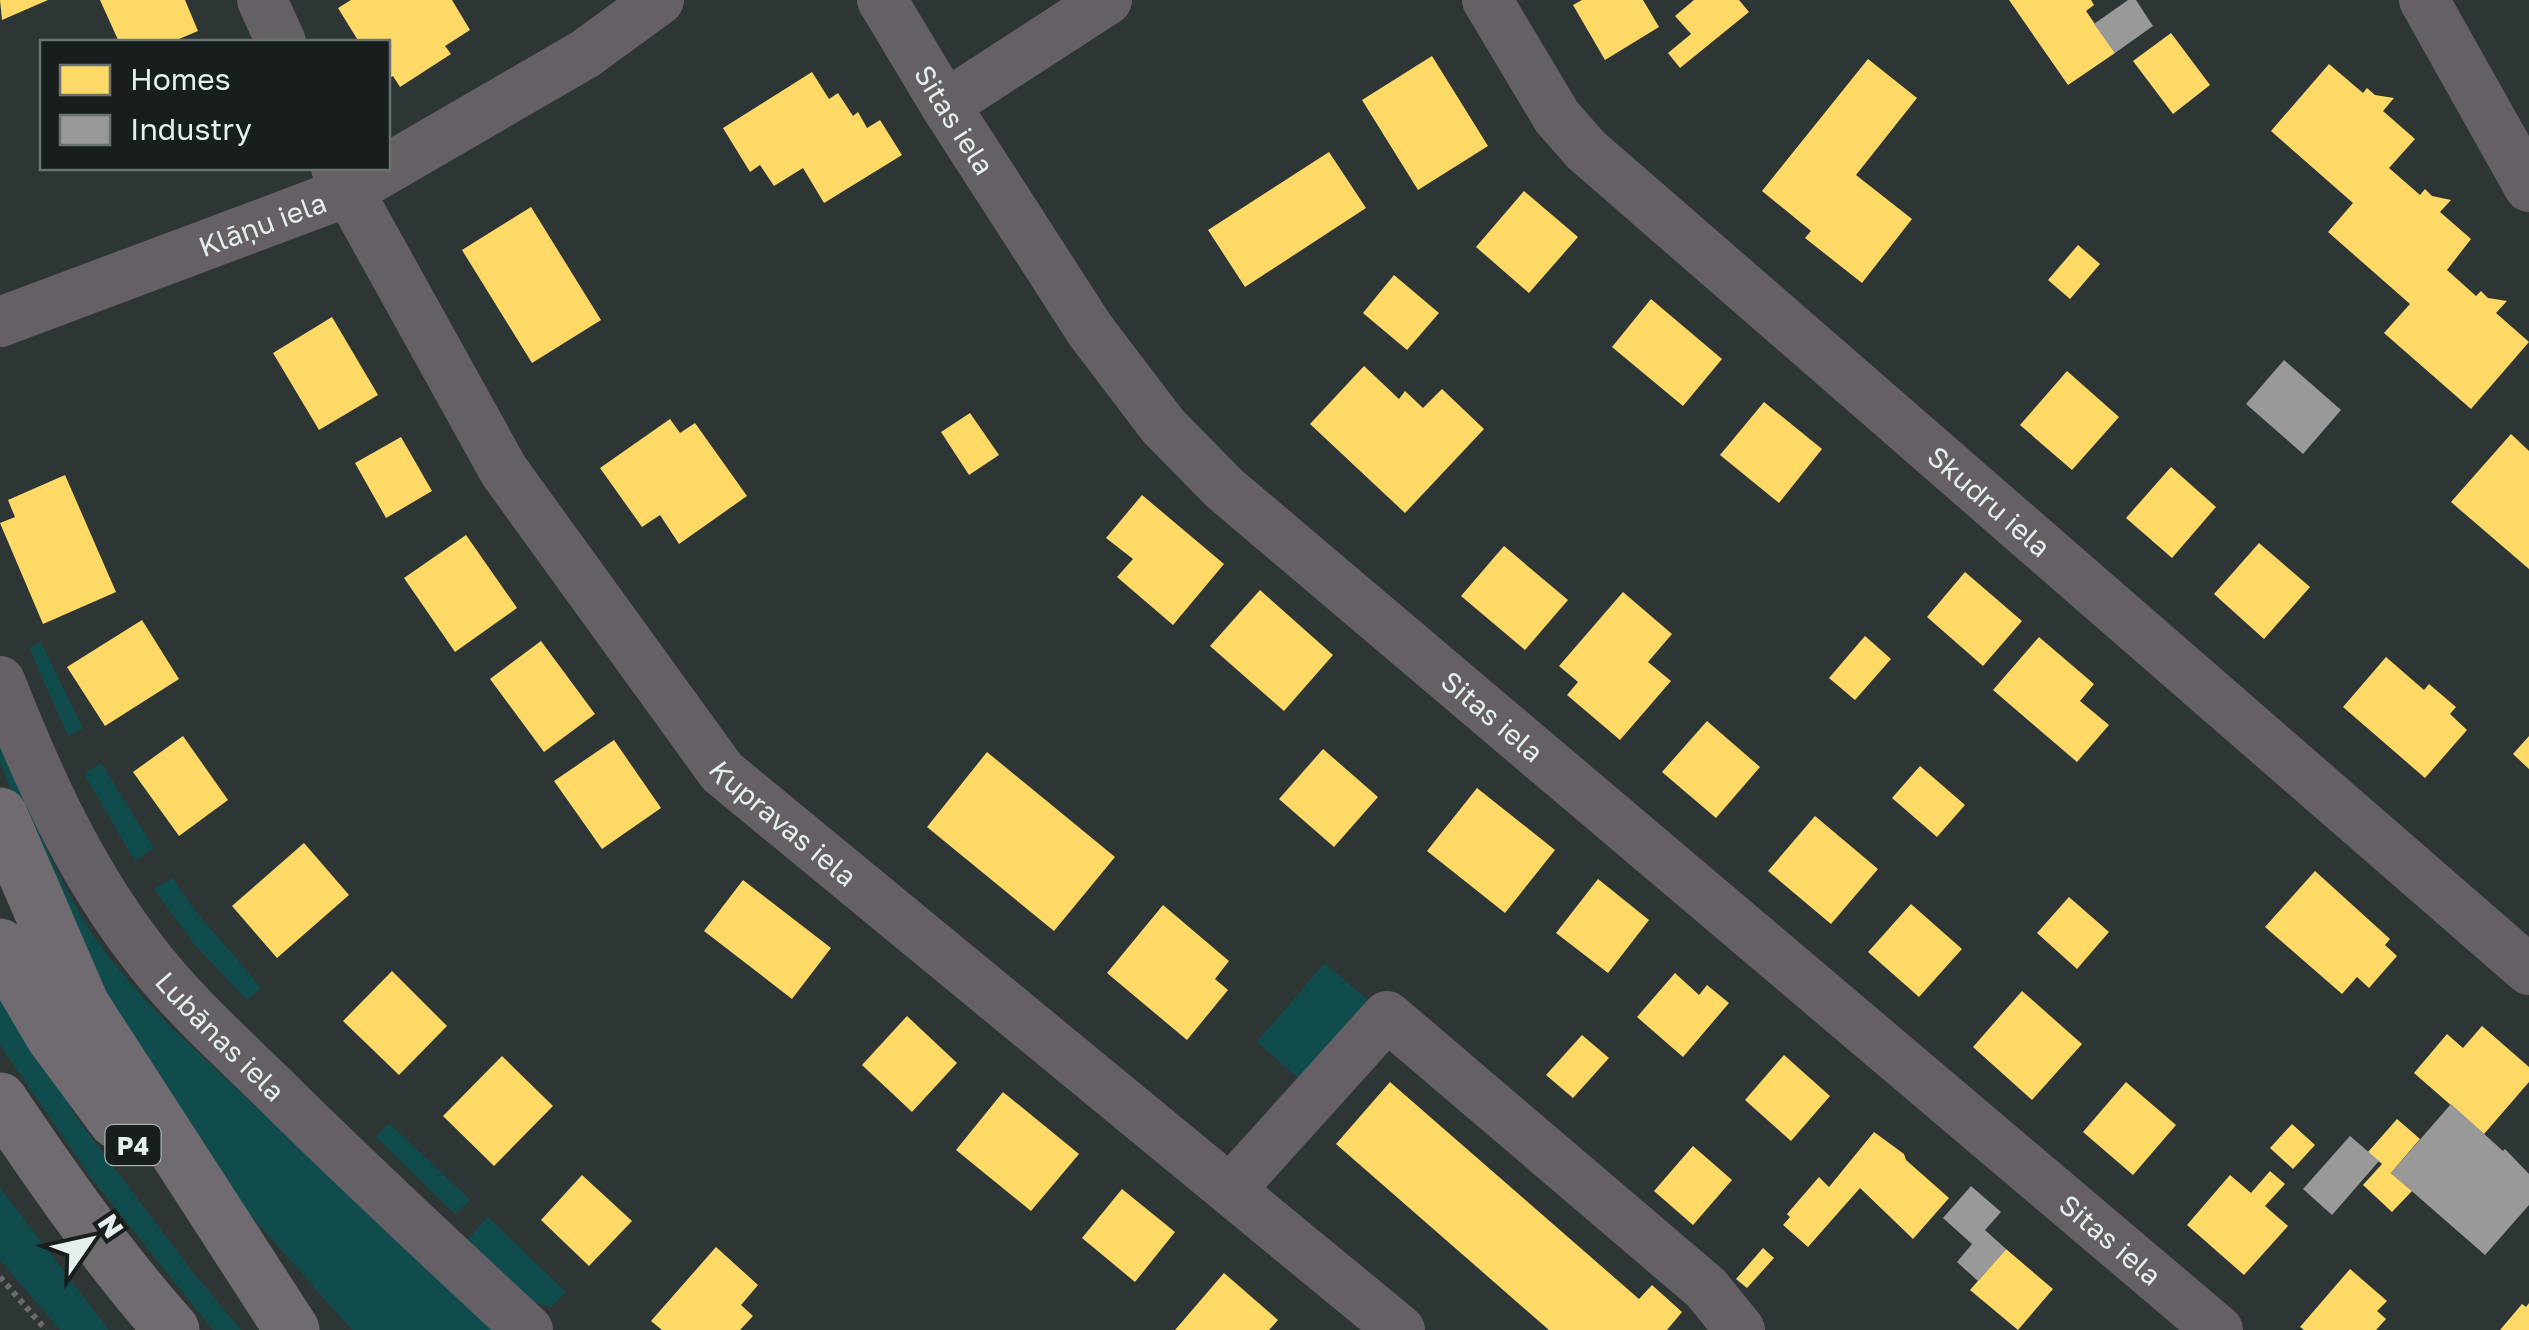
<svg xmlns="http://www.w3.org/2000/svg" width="2529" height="1330" font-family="'Golos Text',sans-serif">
<rect width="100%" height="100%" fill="#2e3535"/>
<g fill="#114c4d">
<polygon points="41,642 83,729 68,736 29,648"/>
<path d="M0 736C25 800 51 866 87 926 110 963 141 995 171 1027L493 1330H352L252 1217 186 1130 83 967 0 763Z"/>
<polygon points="101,763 154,848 135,861 84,774"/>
<polygon points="173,878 188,902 261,988 247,1000 194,944 154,889"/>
<polygon points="1325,963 1372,1004 1304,1083 1257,1042"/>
<polygon points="0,992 79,1121 188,1266 241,1330 213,1330 92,1179 0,1045"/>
<polygon points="389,1123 470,1200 455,1214 376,1137"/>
<polygon points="0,1188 109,1330 60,1330 0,1260"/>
<polygon points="488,1217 566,1292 551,1307 528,1301 466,1242"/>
</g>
<g fill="#ffd966">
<polygon points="0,0 48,0 2,20"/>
<polygon points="100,0 185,0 198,31 172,42 119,42"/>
<polygon points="351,0 452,0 470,30 445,46 451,54 400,87 393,76 388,79 388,42 359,42 338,8"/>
<polygon points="1582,0 1643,0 1659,27 1605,60 1573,5"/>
<polygon points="1694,0 1739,0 1749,12 1680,68 1668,53 1691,34 1675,16"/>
<polygon points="2009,0 2091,0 2094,5 2086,11 2115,53 2068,85"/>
<polygon points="2171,33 2210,85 2173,114 2133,61"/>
<polygon points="1432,56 1488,146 1418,190 1362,100"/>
<polygon points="1868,59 1917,98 1856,175 1912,219 1862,283 1805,238 1811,231 1762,191"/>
<polygon points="2329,64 2363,93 2367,88 2375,95 2394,98 2383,111 2415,139 2389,168 2420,195 2425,189 2432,196 2451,200 2440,212 2471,239 2447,270 2476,296 2481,291 2488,298 2507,301 2496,313 2529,342 2471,409 2384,333 2410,304 2328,232 2353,203 2271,131"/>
<polygon points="812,72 829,99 838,93 853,116 858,112 867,128 880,120 902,155 824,203 803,168 774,186 760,165 750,172 723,128"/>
<polygon points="1329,152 1366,208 1245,287 1208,230"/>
<polygon points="1524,191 1578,237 1529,293 1476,247"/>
<polygon points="531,207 601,320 532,363 462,250"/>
<polygon points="2078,245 2100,264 2070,299 2048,280"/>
<polygon points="1394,275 1439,313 1407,350 1363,313"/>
<polygon points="1651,299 1722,359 1683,406 1612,347"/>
<polygon points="332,317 378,395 319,430 273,353"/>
<polygon points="1364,366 1399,399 1405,391 1423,408 1442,389 1484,429 1405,513 1310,424"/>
<polygon points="2067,371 2119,417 2072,470 2020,425"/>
<polygon points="1764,402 1822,449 1779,503 1720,455"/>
<polygon points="970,413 999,455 969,475 941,432"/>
<polygon points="670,419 680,433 695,423 747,496 679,544 660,515 642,527 600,468"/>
<polygon points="2511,434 2529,451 2529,569 2451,502"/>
<polygon points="401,437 432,491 386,518 355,463"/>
<polygon points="2171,467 2216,507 2172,558 2126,518"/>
<polygon points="65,475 116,592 43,624 0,523 15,517 8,500"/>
<polygon points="1142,495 1224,564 1173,625 1117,577 1133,559 1106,538"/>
<polygon points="466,535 517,608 455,652 404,578"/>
<polygon points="2259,543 2310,587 2264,639 2214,594"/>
<polygon points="1504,546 1568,600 1525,650 1461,596"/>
<polygon points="1965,572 2022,621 1983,666 1927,617"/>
<polygon points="1260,590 1333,655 1284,711 1210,646"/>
<polygon points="1623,592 1672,634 1648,662 1671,681 1620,740 1567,695 1578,682 1559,666"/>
<polygon points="142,620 179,679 105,726 67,667"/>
<polygon points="1865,636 1891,659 1855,700 1829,678"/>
<polygon points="2039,637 2094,684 2080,701 2109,725 2077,762 1993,690"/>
<polygon points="541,641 595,714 544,752 490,679"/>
<polygon points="2386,657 2424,690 2429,684 2456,707 2450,714 2467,730 2425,778 2343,707"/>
<polygon points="1707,721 1760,767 1716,818 1662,772"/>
<polygon points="183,736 228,800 179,836 133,772"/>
<polygon points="2529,736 2529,769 2513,754"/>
<polygon points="614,740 661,808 602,849 554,781"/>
<polygon points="1323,749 1378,797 1334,847 1279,799"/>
<polygon points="987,752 1115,857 1054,931 927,827"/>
<polygon points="1920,766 1965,805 1937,837 1892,798"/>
<polygon points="1477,788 1555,850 1505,913 1427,851"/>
<polygon points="1815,816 1878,869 1831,924 1768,871"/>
<polygon points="304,843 349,895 277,958 232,906"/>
<polygon points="2315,871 2390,939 2385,945 2397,956 2369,988 2357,977 2342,994 2265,927"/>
<polygon points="1598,879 1649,920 1608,973 1556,933"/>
<polygon points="743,880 831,948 792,999 704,931"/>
<polygon points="2069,897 2109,932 2077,969 2037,933"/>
<polygon points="1911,904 1962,949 1919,997 1868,952"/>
<polygon points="1163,905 1229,961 1215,979 1228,990 1187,1040 1107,973"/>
<polygon points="392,971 447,1026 399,1075 343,1021"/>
<polygon points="1675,973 1699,995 1707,985 1729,1003 1683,1057 1637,1017"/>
<polygon points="2022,991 2082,1044 2032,1100 1973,1047"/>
<polygon points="907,1016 957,1063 912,1112 862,1065"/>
<polygon points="2482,1026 2529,1067 2529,1082 2484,1134 2414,1073 2447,1034 2463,1048"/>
<polygon points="1582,1035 1609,1058 1573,1098 1546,1075"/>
<polygon points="1784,1055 1830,1096 1791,1141 1745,1100"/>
<polygon points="502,1056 553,1106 494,1166 443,1116"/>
<polygon points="1390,1082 1639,1299 1652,1285 1682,1312 1667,1330 1549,1330 1336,1144"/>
<polygon points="2126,1082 2176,1125 2133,1175 2083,1132"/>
<polygon points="1003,1092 1079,1154 1031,1211 956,1150"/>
<polygon points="2397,1119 2420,1139 2391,1173 2412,1191 2392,1212 2363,1185 2382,1164 2368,1152"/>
<polygon points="2292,1124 2315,1145 2293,1169 2270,1148"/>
<polygon points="1874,1132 1904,1154 1906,1160 1949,1198 1913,1239 1860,1188 1808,1247 1783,1225 1790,1217 1787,1214 1819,1177 1829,1187"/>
<polygon points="1693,1146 1732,1180 1693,1225 1654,1191"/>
<polygon points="2270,1171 2285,1184 2265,1206 2288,1226 2244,1275 2187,1225 2230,1175 2251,1193"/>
<polygon points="582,1175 632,1221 589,1266 541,1220"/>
<polygon points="1122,1189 1175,1232 1135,1282 1082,1238"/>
<polygon points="716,1247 758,1285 741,1305 753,1316 740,1330 662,1330 651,1321"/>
<polygon points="1763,1248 1774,1258 1747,1288 1736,1279"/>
<polygon points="2006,1249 2053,1289 2018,1330 1970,1290"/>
<polygon points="2350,1269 2387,1301 2377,1311 2386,1319 2376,1330 2304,1330 2300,1327"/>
<polygon points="1224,1273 1278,1320 1269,1330 1175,1330"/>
<polygon points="2529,1303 2529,1330 2500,1330 2522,1304 2526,1307"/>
</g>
<g fill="#999">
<polygon points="2128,0 2136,0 2153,26 2115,53 2094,24"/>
<polygon points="2284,360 2341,410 2303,454 2246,404"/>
<polygon points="2451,1104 2503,1151 2505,1149 2529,1174 2529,1205 2485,1255 2391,1173"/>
<polygon points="2350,1136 2379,1161 2332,1215 2303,1189"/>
<polygon points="1971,1186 2001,1212 1985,1230 2006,1249 1978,1281 1957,1262 1972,1244 1943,1218"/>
</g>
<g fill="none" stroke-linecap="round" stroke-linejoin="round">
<polyline stroke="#6a6a6c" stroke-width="6" stroke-dasharray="5 5" stroke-linecap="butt" points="0,1277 46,1330"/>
<g stroke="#646065" stroke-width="50">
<polyline points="262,0 281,42"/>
<path id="s1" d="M882 0 945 105 1090 330 1163 426 1225 489 2218 1330"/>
<path id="s2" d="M1487 0 1557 117 1586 150 2529 970"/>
<polyline points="2424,0 2529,187"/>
<polyline points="945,105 1107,0"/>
<path id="s3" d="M336 168 504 471 722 772 1400 1330"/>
<path id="s4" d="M0 322 347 192 585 54 659 0"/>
<path id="s5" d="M0 681C37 775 78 867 140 948 177 998 225 1041 270 1085 354 1169 441 1249 528 1330"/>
<polyline points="1230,1190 1387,1016 1706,1288 1740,1330"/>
</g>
<g stroke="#6f6b71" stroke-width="55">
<polyline points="0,815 82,1005 292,1330"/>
<polyline points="0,946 53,1036 116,1121"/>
<path d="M0 1100C53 1179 109 1259 172 1330"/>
</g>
</g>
<g text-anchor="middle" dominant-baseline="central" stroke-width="10" stroke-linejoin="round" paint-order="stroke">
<rect fill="#181e1e" stroke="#a8b0b0" stroke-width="2.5" x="105.5" y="1125" width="55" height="40" rx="8"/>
<g font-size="25" font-weight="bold" fill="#e6eeee">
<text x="133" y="1145">P4</text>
</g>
<g font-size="28" fill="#e6eeee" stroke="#181e1e">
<text stroke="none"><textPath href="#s1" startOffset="140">Sitas iela</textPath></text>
<text stroke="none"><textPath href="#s4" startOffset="280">Klāņu iela</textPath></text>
<text stroke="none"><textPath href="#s2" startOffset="715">Skudru iela</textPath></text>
<text stroke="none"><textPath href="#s1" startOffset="950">Sitas iela</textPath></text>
<text stroke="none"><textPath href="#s3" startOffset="798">Kupravas iela</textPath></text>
<text stroke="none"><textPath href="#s5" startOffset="422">Lubānas iela</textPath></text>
<text stroke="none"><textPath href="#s1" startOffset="1760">Sitas iela</textPath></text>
</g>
</g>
<rect x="40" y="40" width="350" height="130" fill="#181e1e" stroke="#6a7171" stroke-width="2.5"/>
<rect x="60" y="65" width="50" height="30" fill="#ffd966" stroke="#6a7171" stroke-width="2.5"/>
<text x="130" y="90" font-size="30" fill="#e6eeee">Homes</text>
<rect x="60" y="115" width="50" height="30" fill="#999999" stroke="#6a7171" stroke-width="2.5"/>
<text x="130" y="140" font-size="30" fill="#e6eeee">Industry</text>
<g transform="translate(90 1240) rotate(56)" stroke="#181e1e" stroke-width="8" paint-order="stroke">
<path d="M0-8L18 38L0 25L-18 38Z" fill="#e6eeee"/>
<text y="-15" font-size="28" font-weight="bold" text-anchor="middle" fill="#e6eeee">N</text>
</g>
</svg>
